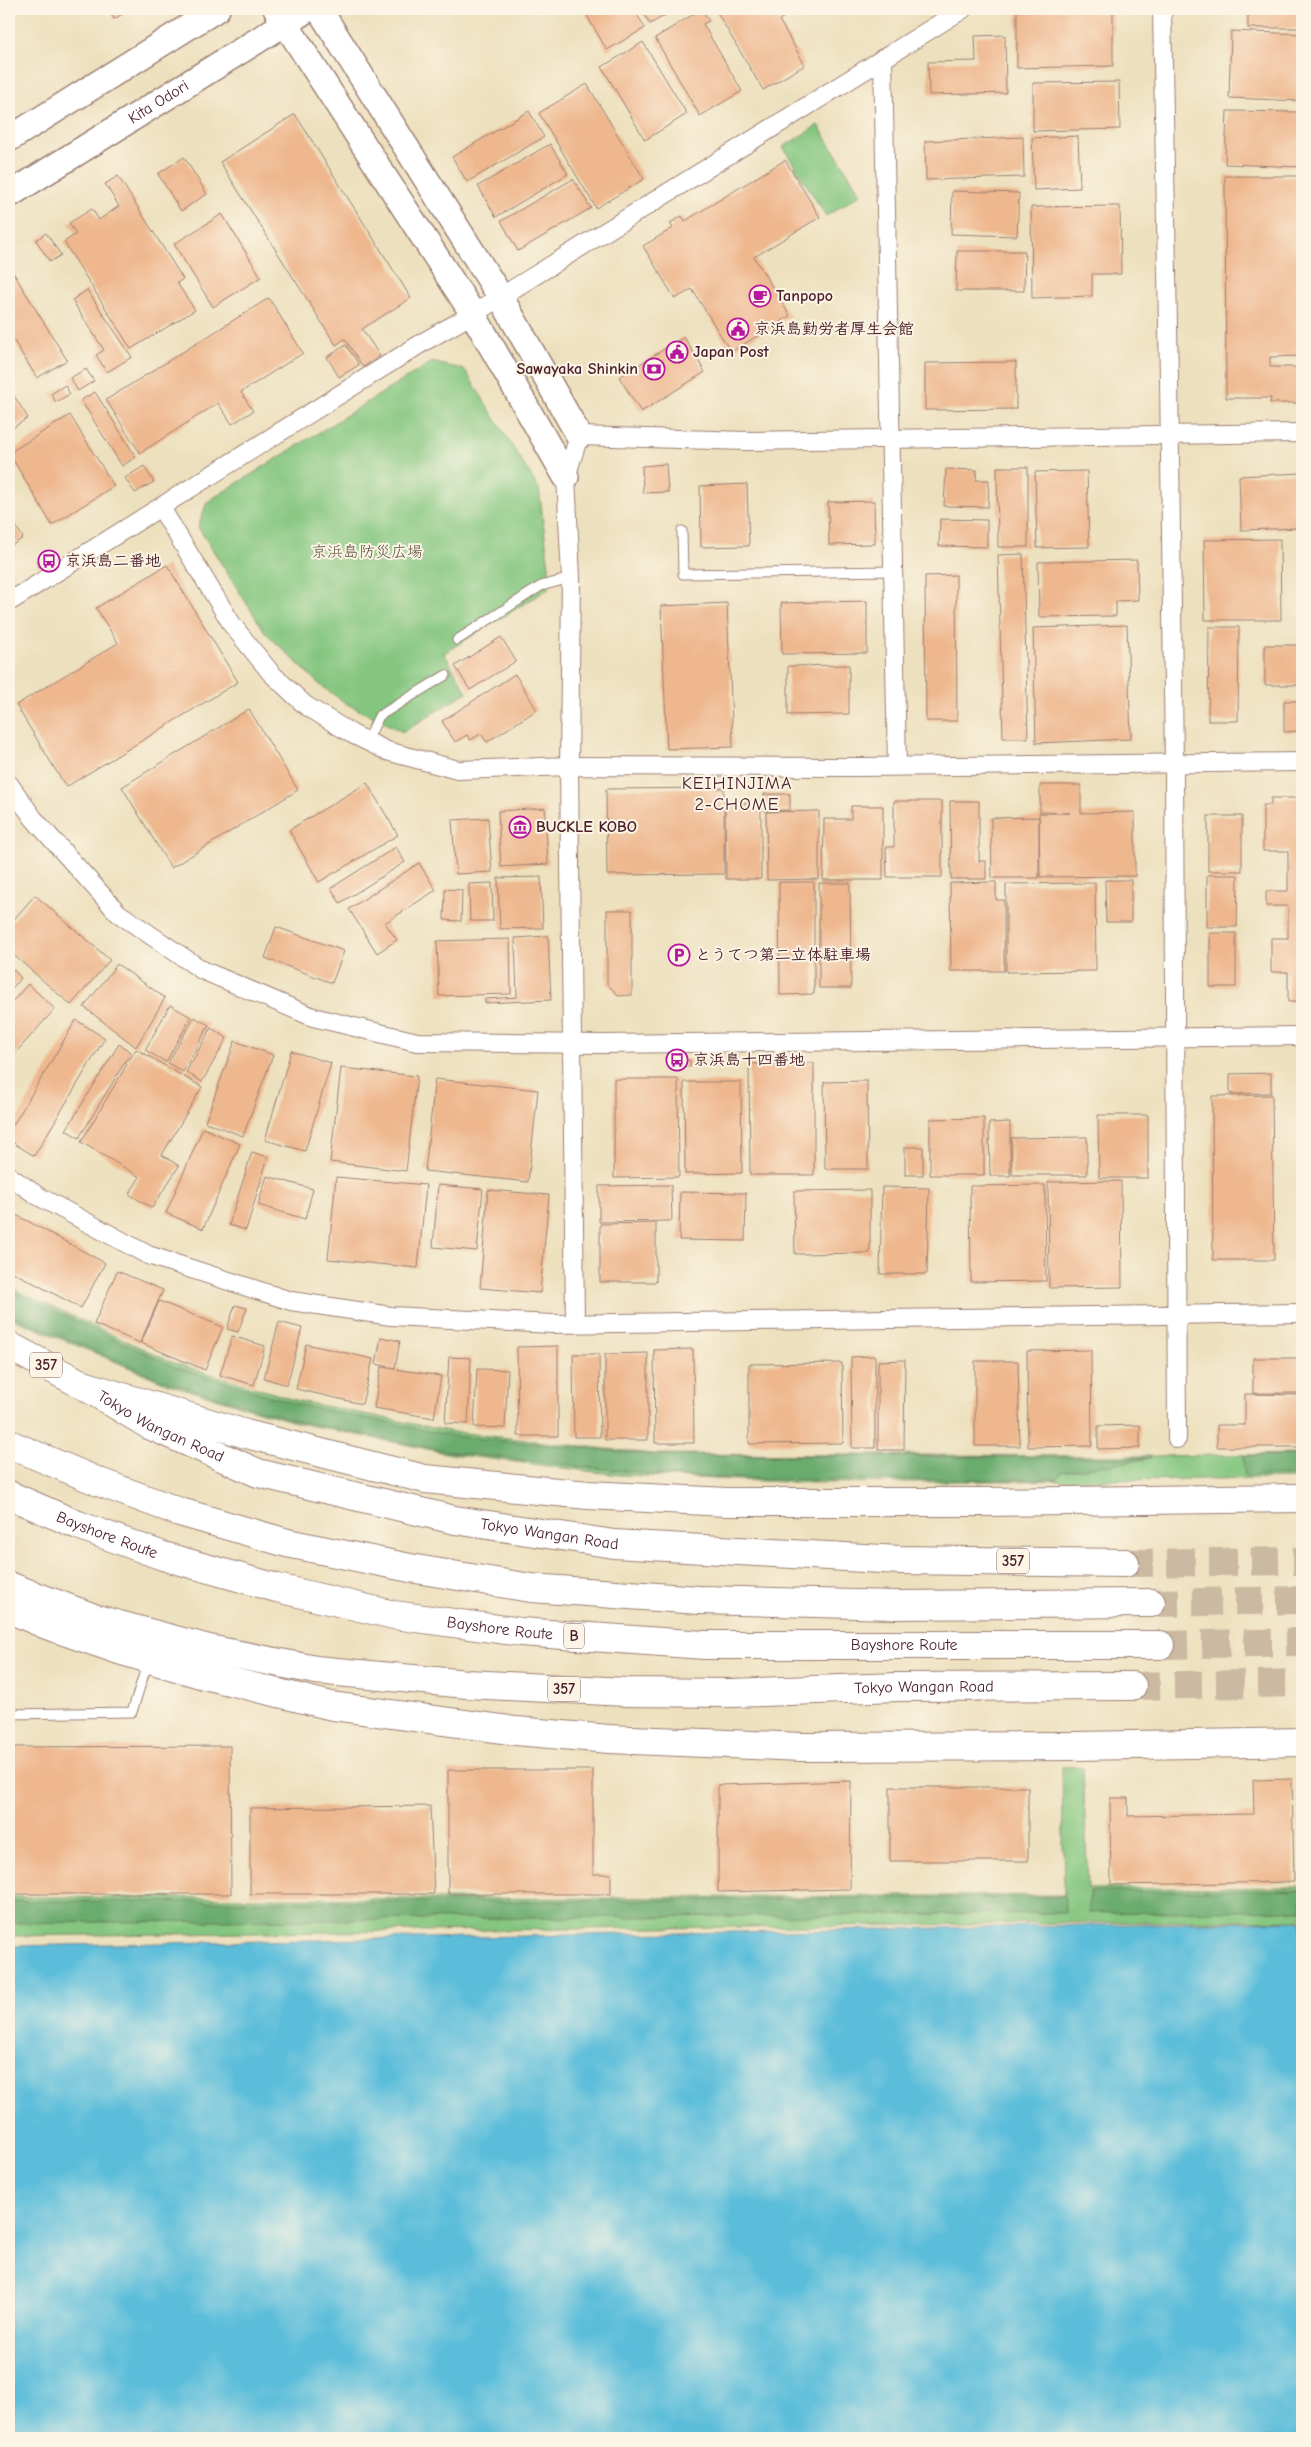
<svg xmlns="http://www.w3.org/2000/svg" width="1311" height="2447" font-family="'Comic Neue','Klee One',sans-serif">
<rect width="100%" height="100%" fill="#fcf5e5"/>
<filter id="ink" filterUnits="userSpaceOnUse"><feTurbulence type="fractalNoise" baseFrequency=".02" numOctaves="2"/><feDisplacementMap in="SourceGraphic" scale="10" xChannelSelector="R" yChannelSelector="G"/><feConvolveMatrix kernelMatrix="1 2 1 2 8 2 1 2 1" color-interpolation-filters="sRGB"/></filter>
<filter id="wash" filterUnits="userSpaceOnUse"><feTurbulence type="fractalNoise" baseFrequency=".0096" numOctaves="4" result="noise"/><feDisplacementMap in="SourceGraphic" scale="20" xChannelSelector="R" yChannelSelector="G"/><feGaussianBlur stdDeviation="1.12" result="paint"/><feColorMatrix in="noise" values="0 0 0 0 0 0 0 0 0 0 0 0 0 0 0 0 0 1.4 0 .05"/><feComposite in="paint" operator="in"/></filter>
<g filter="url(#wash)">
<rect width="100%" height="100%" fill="#ede0be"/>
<g fill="#84c67f" stroke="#677255">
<polygon points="818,125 861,194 826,216 783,147"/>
<polygon points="432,362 465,370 539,489 549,567 548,589 444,653 467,692 403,732 347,704 319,684 265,632 198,527 207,502"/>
<polygon points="9,1287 174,1363 299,1401 453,1432 654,1454 1151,1456 1302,1454 1302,1478 809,1483 620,1475 451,1454 298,1423 168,1384 9,1317"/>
<polygon points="1062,1767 1083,1767 1088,1889 1302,1887 1302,1920 9,1936 9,1897 441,1899 1064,1895"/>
</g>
<g fill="#6bab6e" stroke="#5a654c">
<polygon points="9,1290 175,1367 300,1405 454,1436 653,1455 1151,1458 1062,1472 1057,1479 810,1480 666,1476 451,1452 298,1421 168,1382 9,1314"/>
<polygon points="1302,1455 1302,1475 1244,1476 1243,1456"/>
<polygon points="1302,1890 1302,1910 1089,1913 1089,1892"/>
<polygon points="1065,1897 1065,1913 9,1923 9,1901 441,1902"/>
</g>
<polygon fill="#5cbdda" stroke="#536e82" points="1302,1921 1302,2438 9,2438 9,1946"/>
<g id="blocks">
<g fill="#eeb78e">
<polygon points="108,9 131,9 114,19"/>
<polygon points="583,9 634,9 645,28 607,50"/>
<polygon points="641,9 676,9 650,24"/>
<polygon points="702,9 709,21 703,24 742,91 700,116 655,38"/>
<polygon points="715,9 798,9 779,20 805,65 763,90"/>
<polygon points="1017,9 1113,9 1113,66 1017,68"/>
<rect x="1248" y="9" width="54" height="19"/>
<polygon points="1231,31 1302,34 1302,101 1229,98"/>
<polygon points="1005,35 1006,93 929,95 928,62 976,61 975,36"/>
<polygon points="643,42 687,114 645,140 602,67"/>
<polygon points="1119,82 1120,129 1033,131 1033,83"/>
<polygon points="587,84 644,179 596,208 539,113"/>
<polygon points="529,111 544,137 467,182 452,157"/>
<polygon points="1227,111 1302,112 1302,167 1225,164"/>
<polygon points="295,114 411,298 362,329 380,356 363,367 345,339 336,345 220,162"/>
<polygon points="1078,136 1080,188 1034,190 1032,138"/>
<polygon points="1023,137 1024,177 926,180 925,141"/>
<polygon points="550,144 568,174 496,217 478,186"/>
<polygon points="184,157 207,194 181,211 158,174"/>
<polygon points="785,160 820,217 754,257 790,316 731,352 692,289 675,299 643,246 673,228 670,223 682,216 685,221"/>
<polygon points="118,176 183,279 177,283 195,310 131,349 64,242 76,234 69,223 92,209 99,220 119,206 105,184"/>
<polygon points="1225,176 1302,176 1302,356 1270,357 1270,367 1302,367 1302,403 1270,403 1271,398 1226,398"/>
<polygon points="573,179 591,208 518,251 501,221"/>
<polygon points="952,191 1019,193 1017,236 951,234"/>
<polygon points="1120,206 1121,274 1092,274 1092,296 1032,298 1031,207"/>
<polygon points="222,214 261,277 213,307 174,244"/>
<polygon points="46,233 61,255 50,262 36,240"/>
<polygon points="957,251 1025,251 1024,291 956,291"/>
<polygon points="9,266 67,360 37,378 9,333"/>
<polygon points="87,290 132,357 107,372 96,355 104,350 72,300"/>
<polygon points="269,298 303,353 241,392 253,411 232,424 218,403 140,453 106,400"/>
<polygon points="684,337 705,372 641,412 619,377"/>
<polygon points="346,345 359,365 339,377 327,357"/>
<polygon points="1016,362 1016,409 925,410 925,363"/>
<polygon points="86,369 94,381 78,391 70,378"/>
<polygon points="65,385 70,394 56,402 51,394"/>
<polygon points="9,388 28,418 9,430"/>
<polygon points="95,392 136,457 122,466 81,400"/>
<polygon points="70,415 114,486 52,525 9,453"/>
<polygon points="666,464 668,492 643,493 642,466"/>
<polygon points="144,466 154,482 135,493 125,478"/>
<polygon points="997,467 1028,467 1028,547 998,547"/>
<polygon points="946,469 977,470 976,480 989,480 988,507 944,506"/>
<polygon points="1087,471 1089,547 1037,548 1035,472"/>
<polygon points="1302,473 1302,528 1241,530 1239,476"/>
<polygon points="747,484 749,546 701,547 700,486"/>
<polygon points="874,501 875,544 829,545 828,502"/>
<polygon points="9,515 23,538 9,547"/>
<polygon points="940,519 987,520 987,547 939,546"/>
<polygon points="1280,539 1281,620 1205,620 1204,540"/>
<polygon points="51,553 54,558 39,567 36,562"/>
<polygon points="1023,554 1028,738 1003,738 998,555"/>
<polygon points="1137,560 1138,600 1116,601 1116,616 1039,617 1038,562"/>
<polygon points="167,565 238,682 66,787 16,705 118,643 96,608"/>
<polygon points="956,575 957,721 926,721 925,576"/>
<polygon points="867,601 867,653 782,654 781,603"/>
<polygon points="727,603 733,747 667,749 661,606"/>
<polygon points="1127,625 1131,739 1036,743 1033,628"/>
<polygon points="1209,627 1239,627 1238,721 1208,721"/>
<polygon points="501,637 516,661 470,690 455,666"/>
<polygon points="1265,645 1302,645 1302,731 1284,732 1284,701 1299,701 1298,685 1265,685"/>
<polygon points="849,665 849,714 788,715 788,666"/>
<polygon points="515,674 537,710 487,742 481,734 470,740 467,735 455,742 442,721"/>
<polygon points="249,709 298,790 171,868 122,787"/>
<polygon points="367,783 398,835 319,882 289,830"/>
<polygon points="1040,785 1081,785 1081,813 1135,812 1135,876 1040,877 1039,813 1070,813 1040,812"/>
<polygon points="724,788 724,874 607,875 606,789"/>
<polygon points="764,794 790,794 790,810 765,811"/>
<polygon points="1271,798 1302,798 1302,1002 1288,1002 1288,972 1271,972 1271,938 1288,938 1288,906 1266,906 1266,891 1288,891 1288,851 1263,851 1263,805 1271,805"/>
<polygon points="894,801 942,801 942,877 887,877 886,847 894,847"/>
<polygon points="950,801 979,801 979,861 986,861 986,879 951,879"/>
<polygon points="725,803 761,803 761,879 726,879"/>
<polygon points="851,806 883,806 883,880 823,880 824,819 851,819"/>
<polygon points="545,808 548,864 501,867 498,811"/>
<polygon points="819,811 819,879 767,880 766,812"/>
<rect x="1208" y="816" width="34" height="55"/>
<polygon points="1039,817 1039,878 992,878 991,818"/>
<polygon points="488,818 492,872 456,874 452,820"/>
<polygon points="396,847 405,862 340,903 331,888"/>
<polygon points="419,863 436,890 385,923 397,940 377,953 349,909"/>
<polygon points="1207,875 1238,875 1237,927 1207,927"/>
<polygon points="541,877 543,928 500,929 498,878"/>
<polygon points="1105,880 1131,880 1131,922 1106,922"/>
<polygon points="779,882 814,882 814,994 780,995"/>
<polygon points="996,882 996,900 1004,900 1004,971 951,971 950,883"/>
<polygon points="492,883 493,921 470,921 469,884"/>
<polygon points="819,883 850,883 851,988 819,988"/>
<polygon points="1095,883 1096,971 1006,972 1006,884"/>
<polygon points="445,889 462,890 461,921 444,920"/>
<polygon points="35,895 110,960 71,1005 9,951 9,925"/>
<polygon points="607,910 632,910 632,995 619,996 607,984"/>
<polygon points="276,927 344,951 332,983 265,958"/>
<rect x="1210" y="933" width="26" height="54"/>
<polygon points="548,936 551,1000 485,1003 485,999 517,997 515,938"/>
<polygon points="510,939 511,994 439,996 437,941"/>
<polygon points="117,964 165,998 136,1047 84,1007"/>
<polygon points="9,965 21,978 9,992"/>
<polygon points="28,984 55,1009 9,1060 9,1005"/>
<polygon points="170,1005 191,1017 166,1062 145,1050"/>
<polygon points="194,1017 209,1025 183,1072 168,1063"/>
<polygon points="76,1020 105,1038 34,1156 9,1140 9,1132"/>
<polygon points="211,1028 227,1038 202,1082 186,1072"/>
<polygon points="235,1041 273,1055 243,1136 205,1122"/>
<polygon points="119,1044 131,1052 79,1138 66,1130"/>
<polygon points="136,1049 202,1087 162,1155 179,1166 152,1208 129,1194 140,1177 81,1142"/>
<polygon points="291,1051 331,1063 305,1151 265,1140"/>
<rect x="676" y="1060" width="14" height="7"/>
<polygon points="814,1063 814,1175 750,1175 749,1064"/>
<polygon points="341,1068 417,1076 406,1171 330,1162"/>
<polygon points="1271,1073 1271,1093 1230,1094 1230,1074"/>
<polygon points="435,1079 538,1090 528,1182 425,1171"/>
<polygon points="614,1079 678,1079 679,1177 614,1178"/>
<polygon points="867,1081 868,1169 825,1169 824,1082"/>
<polygon points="684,1082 741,1082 742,1173 685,1174"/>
<polygon points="1272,1095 1274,1260 1213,1260 1212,1096"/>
<polygon points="1098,1115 1148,1115 1148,1178 1099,1178"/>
<polygon points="984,1118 984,1175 930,1175 930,1119"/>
<polygon points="1010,1122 1010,1176 990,1176 989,1123"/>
<polygon points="203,1128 240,1144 203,1229 166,1213"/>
<polygon points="1087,1137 1087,1175 1012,1175 1011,1138"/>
<rect x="905" y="1147" width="18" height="28"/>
<polygon points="252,1152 268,1157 246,1230 229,1225"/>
<polygon points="267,1176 313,1189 305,1219 258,1205"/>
<polygon points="336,1177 426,1185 418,1268 328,1259"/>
<polygon points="1121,1181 1122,1287 1049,1288 1048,1182"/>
<polygon points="438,1185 483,1189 477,1251 433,1247"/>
<polygon points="671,1185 672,1221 599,1222 599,1186"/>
<polygon points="1045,1185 1046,1281 971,1282 970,1186"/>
<polygon points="882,1187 929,1188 927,1274 880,1274"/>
<polygon points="488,1190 549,1195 540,1293 480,1288"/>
<polygon points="870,1190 870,1253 795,1254 794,1191"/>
<polygon points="680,1192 746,1193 745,1241 679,1240"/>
<polygon points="9,1211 105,1263 81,1308 9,1270"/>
<polygon points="656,1223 656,1282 600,1282 600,1224"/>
<polygon points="117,1271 163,1290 140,1343 94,1324"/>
<polygon points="159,1301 223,1327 205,1370 141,1343"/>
<polygon points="235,1305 247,1308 238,1332 227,1329"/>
<polygon points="279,1322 302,1328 287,1385 264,1378"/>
<polygon points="232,1336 265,1346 254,1385 220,1375"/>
<polygon points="381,1337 400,1341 395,1368 376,1364"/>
<polygon points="306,1344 373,1359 362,1404 296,1389"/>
<polygon points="558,1346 558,1436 518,1436 517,1347"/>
<polygon points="693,1349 694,1443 655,1443 654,1350"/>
<polygon points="1091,1350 1092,1446 1028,1447 1027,1351"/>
<polygon points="648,1353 648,1440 605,1440 605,1354"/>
<polygon points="573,1354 599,1354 600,1437 574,1437"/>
<polygon points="875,1356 875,1448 852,1448 851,1357"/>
<polygon points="449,1357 471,1358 468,1424 445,1423"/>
<rect x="1253" y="1358" width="49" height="35"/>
<polygon points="905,1360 904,1450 878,1450 878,1361"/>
<polygon points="975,1361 1018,1361 1020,1446 975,1446"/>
<polygon points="842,1363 843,1443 749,1444 749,1364"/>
<polygon points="381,1367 441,1376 434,1418 374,1408"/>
<polygon points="477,1369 508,1370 505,1428 474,1427"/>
<polygon points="1245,1394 1302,1395 1302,1447 1217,1447 1217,1425 1245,1425"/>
<polygon points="1140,1425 1140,1448 1098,1449 1098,1426"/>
<polygon points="230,1746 231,1894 9,1894 9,1747"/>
<polygon points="448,1770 593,1770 593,1874 611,1874 611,1894 448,1894"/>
<polygon points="1292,1779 1294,1882 1111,1885 1110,1798 1128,1798 1128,1816 1254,1814 1253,1780"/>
<polygon points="851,1781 850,1889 718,1892 718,1785"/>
<rect x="890" y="1787" width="138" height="74"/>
<polygon points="430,1806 434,1894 250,1894 250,1808"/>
</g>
</g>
</g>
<g filter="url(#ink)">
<use href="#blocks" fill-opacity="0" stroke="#9c8074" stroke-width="1"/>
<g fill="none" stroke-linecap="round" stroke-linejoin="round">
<g stroke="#ccb9a1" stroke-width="28" stroke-dasharray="28 14" stroke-linecap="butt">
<polyline points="1125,1563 1302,1561"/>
<polyline points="1151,1603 1302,1600"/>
<polyline points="1160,1645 1302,1642"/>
<polyline points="1132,1686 1302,1683"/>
</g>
<g stroke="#9c8074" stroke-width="11">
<g id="lane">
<polyline points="682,531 683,574 893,571"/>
<polyline points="457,640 541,586 571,578"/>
<polyline points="367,741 379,716 446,675"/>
<polyline points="9,1714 132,1712 148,1661"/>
</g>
</g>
<g stroke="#9c8074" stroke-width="20">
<g id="street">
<path d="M1162 9C1167 260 1172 512 1174 763 1175 988 1174 1213 1177 1439"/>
<polyline points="883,58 897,766"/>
<polyline points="161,508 233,626 271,673 305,705 352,734 387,751 458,770 569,766 860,767 1302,762"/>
<polyline points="9,602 425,341 473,314 963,9"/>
<polyline points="9,784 34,819 118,913 202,970 313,1017 417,1042 604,1044 1302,1036"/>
<polyline points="9,1176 38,1196 148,1255 291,1301 391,1316 552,1324 1302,1313"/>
<polyline points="575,1322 569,766 571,578 566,477 579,436 747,441 1302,433"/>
</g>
</g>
<g stroke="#9c8074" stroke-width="28">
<g id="secondary">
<polyline points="276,9 473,314 566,477"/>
<polyline points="319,9 500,296 579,436"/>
<polyline points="9,139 217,9"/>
<path id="s1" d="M9 195 308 9"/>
</g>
</g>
<g stroke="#9c8074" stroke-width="30">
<g id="highway">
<path id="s2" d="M9 1346 83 1385 149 1425 258 1473 455 1520 614 1544 900 1560 1125 1563"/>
<polyline points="83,1385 246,1434 425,1479 588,1495 727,1502 985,1502 1302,1498"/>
<polyline points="9,1444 99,1482 180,1512 287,1543 410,1568 531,1588 699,1600 895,1605 1151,1603"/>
<path id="s3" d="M9 1495 78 1525 163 1556 277 1588 394 1615 521 1632 704 1645H1160"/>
<path id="s4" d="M9 1586 97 1619 209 1649 316 1670 467 1684 626 1692 732 1693 898 1687 1132 1686"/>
<polyline points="9,1609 44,1624 119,1650 204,1675 332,1706 516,1731 609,1739 802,1747 1076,1746 1302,1742"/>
</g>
</g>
<use href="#lane" stroke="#fff" stroke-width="9"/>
<use href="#street" stroke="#fff" stroke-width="18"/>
<use href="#secondary" stroke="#fff" stroke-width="25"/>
<use href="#highway" stroke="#fff" stroke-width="28"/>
</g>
</g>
<defs>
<g id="cafe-ring" transform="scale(1.125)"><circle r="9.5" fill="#fcf5e5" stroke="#b5179e" stroke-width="1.5"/><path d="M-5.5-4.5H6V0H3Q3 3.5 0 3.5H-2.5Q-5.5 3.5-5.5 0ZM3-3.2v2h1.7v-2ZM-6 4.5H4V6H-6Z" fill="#b5179e"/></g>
<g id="civic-ring" transform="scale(1.125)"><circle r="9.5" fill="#fcf5e5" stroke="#b5179e" stroke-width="1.5"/><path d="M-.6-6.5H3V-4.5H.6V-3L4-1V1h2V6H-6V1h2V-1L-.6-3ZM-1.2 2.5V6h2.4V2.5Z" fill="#b5179e"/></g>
<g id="bank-ring" transform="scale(1.125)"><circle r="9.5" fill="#fcf5e5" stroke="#b5179e" stroke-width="1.5"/><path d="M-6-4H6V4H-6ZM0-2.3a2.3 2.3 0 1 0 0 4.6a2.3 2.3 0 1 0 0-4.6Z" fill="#b5179e"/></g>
<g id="bus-ring" transform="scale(1.125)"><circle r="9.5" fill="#fcf5e5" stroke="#b5179e" stroke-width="1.5"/><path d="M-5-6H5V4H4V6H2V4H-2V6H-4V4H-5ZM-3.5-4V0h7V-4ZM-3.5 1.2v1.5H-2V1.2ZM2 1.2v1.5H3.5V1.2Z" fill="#b5179e"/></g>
<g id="museum-ring" transform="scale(1.125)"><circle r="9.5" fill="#fcf5e5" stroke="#b5179e" stroke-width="1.5"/><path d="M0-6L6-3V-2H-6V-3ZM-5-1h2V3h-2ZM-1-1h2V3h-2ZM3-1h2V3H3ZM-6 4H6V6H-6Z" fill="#b5179e"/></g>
<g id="parking-ring" transform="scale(1.125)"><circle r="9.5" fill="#fcf5e5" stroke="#b5179e" stroke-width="1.5"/><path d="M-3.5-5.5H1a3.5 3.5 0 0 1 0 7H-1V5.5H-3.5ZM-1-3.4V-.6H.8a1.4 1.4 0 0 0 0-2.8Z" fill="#b5179e"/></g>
</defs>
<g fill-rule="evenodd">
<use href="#cafe-ring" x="760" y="296"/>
<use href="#civic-ring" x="738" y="329"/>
<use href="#civic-ring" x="677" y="352"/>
<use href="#bank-ring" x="654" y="369"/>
<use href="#bus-ring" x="49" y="561"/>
<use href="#museum-ring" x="520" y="827"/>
<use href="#parking-ring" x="679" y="955"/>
<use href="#bus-ring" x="677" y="1060"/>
</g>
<g text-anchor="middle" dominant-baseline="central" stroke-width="4" stroke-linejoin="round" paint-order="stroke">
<g fill="#fcf5e5" stroke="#7f5f63" stroke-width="1">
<rect x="30" y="1352.5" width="32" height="25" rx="4"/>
<rect x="997" y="1548.5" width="32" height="25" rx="4"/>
<rect x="564" y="1623.5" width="20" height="25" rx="4"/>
<rect x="548" y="1676.5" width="32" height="25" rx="4"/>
</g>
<g font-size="15" font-weight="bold" fill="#4a1f2b">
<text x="46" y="1365">357</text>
<text x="1013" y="1561">357</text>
<text x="574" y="1636">B</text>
<text x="564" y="1689">357</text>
</g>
<g font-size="16" fill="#4a1f2b" stroke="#fcf5e5">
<text stroke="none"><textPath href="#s1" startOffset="176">Kita Odori</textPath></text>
<text stroke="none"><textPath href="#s2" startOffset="172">Tokyo Wangan Road</textPath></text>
<text stroke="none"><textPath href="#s2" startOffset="578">Tokyo Wangan Road</textPath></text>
<text stroke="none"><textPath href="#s3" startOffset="106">Bayshore Route</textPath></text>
<text stroke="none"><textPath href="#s3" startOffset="511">Bayshore Route</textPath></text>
<text stroke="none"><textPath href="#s3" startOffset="916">Bayshore Route</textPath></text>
<text stroke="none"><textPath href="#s4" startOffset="928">Tokyo Wangan Road</textPath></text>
</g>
<g font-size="16" font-weight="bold" fill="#4a1f2b" stroke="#fcf5e5" text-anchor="start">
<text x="776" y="296">Tanpopo</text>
<text x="754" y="329">京浜島勤労者厚生会館</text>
<text x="693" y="352">Japan Post</text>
<text x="638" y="369" text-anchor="end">Sawayaka Shinkin</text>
<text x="65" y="561">京浜島二番地</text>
<text x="536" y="827">BUCKLE KOBO</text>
<text x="695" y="955">とうてつ第二立体駐車場</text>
<text x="693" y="1060">京浜島十四番地</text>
</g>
<g font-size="16" fill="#5b5144" stroke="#fcf5e5">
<text x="367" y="552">京浜島防災広場</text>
</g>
<g font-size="18" letter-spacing="1" fill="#4a1f2b" stroke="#fcf5e5">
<text x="737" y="783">KEIHINJIMA<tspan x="737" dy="21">2-CHOME</tspan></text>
</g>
</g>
<rect width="1311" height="2447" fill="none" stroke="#fcf5e5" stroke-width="30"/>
</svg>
